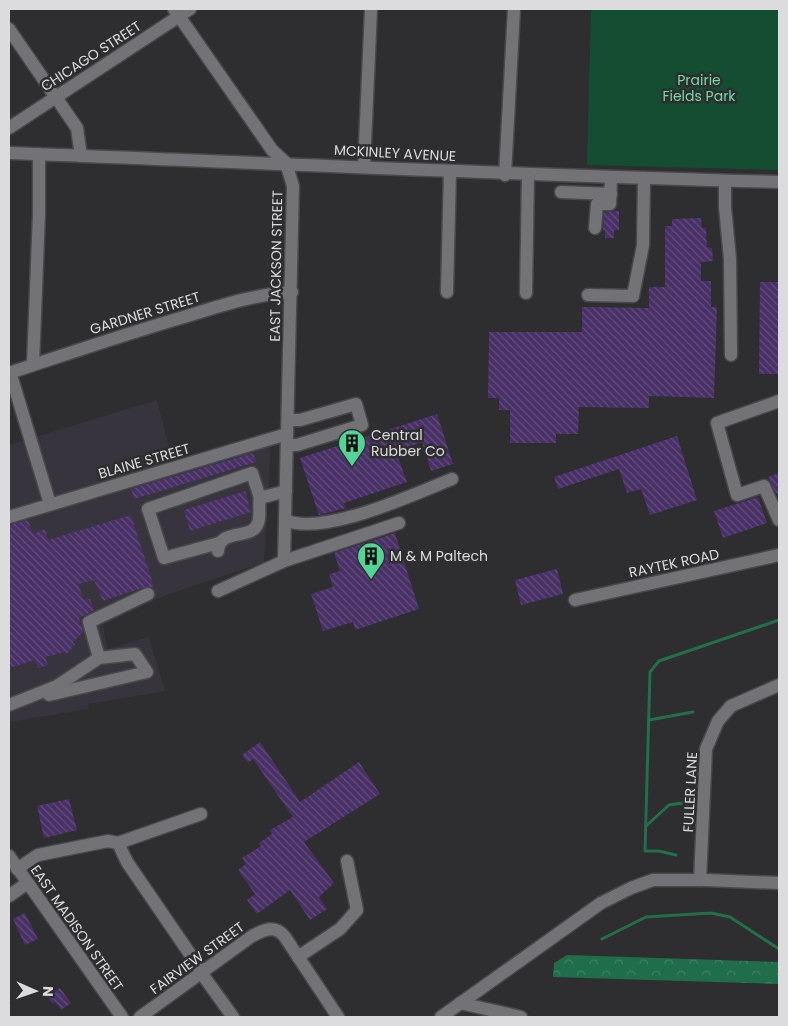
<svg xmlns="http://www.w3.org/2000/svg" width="788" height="1026" font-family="Poppins,sans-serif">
<defs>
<pattern id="forest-crowns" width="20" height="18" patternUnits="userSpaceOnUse" patternTransform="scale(1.25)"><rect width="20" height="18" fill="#206d4a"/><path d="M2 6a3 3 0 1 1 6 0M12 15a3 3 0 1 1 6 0" fill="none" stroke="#408164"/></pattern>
<pattern id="building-back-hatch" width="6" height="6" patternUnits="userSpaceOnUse" patternTransform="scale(1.25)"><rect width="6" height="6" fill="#483066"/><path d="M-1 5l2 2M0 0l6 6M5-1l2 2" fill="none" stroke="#624d7b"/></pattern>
</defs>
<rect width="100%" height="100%" fill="#2e2d30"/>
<polygon fill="#37343d" points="157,400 175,472 271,443 264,562 161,597 103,625 107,649 149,637 165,691 88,704 89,709 9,722 9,445"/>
<polygon fill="url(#forest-crowns)" points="567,955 779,962 779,984 553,977 554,963"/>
<polygon fill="#154d33" points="591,9 779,9 779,170 587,165"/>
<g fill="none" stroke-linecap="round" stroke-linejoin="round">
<g stroke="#236f4c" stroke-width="3">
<polyline points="649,720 693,712"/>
<polyline points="646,826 669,805 682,803"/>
<polyline points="676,855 659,851 645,851 650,672 659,661 779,620"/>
<polyline points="602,939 646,917 711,913 730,917 779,949"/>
</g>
</g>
<g fill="url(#building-back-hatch)">
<polygon points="619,211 619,230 614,230 614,238 605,238 605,230 603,230 604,212"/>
<polygon points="701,218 702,228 706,228 707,247 712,248 713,261 701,262 701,281 711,281 711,307 717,307 714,398 649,396 649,408 579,407 578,434 556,434 556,443 510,443 510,410 499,410 499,398 488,398 489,332 582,332 582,307 649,308 649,287 665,287 665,226 672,226 672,219"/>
<polygon points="760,282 779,282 779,374 759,374"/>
<polygon points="437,414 453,464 431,471 422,442 401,450 403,455 398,457 407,482 344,503 346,508 319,515 300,458"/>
<polygon points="677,436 697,500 650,515 641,489 627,493 619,469 558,489 554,477"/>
<polygon points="253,453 256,462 134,499 131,489"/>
<polygon points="779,473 779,493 776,494 768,477"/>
<polygon points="245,491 251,512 190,531 184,510"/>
<polygon points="758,497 767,523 723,538 714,511"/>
<polygon points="131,515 154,587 145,587 103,601 94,580 78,584 84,600 90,599 94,610 79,618 83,632 73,642 75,645 66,654 65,652 45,657 48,665 38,668 35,660 9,668 9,525 28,520 33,534 45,529 48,540"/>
<polygon points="395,533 419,609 355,630 353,622 323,631 311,594 333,587 329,574 340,571 334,553"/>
<polygon points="557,569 563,594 521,605 515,580"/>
<polygon points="260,742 300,802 359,762 380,794 304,842 334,883 319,897 327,909 310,920 290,890 257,914 247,900 255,894 238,870 246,864 242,858 261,846 259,843 272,834 270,830 293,817 253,759 248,763 242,755"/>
<polygon points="69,799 77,830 44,838 37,806"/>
<polygon points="25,913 38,939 25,945 13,919"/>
<polygon points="60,988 71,1003 61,1010 55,1002 53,1004 47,997"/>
</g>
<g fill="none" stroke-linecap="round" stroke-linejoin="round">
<g stroke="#49484b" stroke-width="15">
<g id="minor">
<polyline points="174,9 272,150 286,163 293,186 284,561"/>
<polyline points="9,29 77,128 81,156"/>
<polyline points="9,128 190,9"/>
<path d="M9 153C266 163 522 175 779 182"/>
<polyline points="364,166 371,9"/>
<polyline points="505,175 514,9"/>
<polyline points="725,181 725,207 730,259 731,355"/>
<polyline points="561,192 611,194"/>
<polyline points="595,228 597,204 610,204 611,177"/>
<polyline points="447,292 450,171"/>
<polyline points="526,293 528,175"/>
<polyline points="588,295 633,296 643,245 644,178"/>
<polyline points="33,364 39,214 39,154"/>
<polyline points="10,372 50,504"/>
<path d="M9 373C67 354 125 334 184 317 220 306 255 294 292 292"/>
<polyline points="779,401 717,423 737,495 764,486 779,520"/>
<polyline points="287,445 297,445 362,425 356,404 300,420 288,420"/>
<polyline points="9,517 287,434"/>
<path d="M285 520C323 537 414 494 452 479"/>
<polyline points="219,543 164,558 148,509 252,473 260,498"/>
<path d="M218 551C220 527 252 541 258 523 261 515 258 506 260 498L286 491"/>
<polyline points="218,591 284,561 399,523"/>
<polyline points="575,600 779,555"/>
<polyline points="49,695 147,672 135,654 99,658"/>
<polyline points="9,705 57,686 99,658 89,622 148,594"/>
<polyline points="118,843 201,814"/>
<polyline points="9,856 122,1017"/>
<polyline points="17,869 38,855 108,841 118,843 127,862 203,973"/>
<polyline points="700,880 706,749 718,721 731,706 779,685"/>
<polyline points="9,896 26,884"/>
<polyline points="298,957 340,929 357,910 347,861"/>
<polyline points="202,974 233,1017"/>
<polyline points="460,1003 521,1017"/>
<path d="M140 1017 252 936C264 930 275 924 285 937L338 1017"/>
<polyline points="441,1017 601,903 631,888 653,880 706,880 779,883"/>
</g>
</g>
<use href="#minor" stroke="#737276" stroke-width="12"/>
</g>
<defs>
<g id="building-pin" transform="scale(1.4375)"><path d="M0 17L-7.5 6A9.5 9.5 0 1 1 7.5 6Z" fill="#54d396" stroke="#2e2d30"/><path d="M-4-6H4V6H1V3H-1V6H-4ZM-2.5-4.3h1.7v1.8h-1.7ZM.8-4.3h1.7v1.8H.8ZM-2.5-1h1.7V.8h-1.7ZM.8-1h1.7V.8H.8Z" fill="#111"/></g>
</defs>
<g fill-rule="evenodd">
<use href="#building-pin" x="352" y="443"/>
<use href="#building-pin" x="371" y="556"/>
</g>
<g text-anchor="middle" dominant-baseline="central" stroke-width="5" stroke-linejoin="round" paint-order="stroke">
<g font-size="14" fill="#dcdbdd" stroke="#2e2d30">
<text transform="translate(91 56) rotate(-33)">CHICAGO STREET</text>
<text transform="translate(395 153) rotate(3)">MCKINLEY AVENUE</text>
<text transform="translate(276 266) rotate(-89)">EAST JACKSON STREET</text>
<text transform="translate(145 313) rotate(-17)">GARDNER STREET</text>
<text transform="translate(144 461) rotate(-16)">BLAINE STREET</text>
<text transform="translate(674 563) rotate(-12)">RAYTEK ROAD</text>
<text transform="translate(690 792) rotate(-87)">FULLER LANE</text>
<text transform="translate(77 928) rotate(55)">EAST MADISON STREET</text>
<text transform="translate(197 958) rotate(-36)">FAIRVIEW STREET</text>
</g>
<g font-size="14" fill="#73daa4" stroke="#2e2d30">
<text x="699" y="80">Prairie<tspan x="699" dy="16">Fields Park</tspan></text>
</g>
<g font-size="14" fill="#dcdbdd" stroke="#2e2d30" text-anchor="start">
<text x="371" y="435">Central<tspan x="371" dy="16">Rubber Co</tspan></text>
<text x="390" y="556">M &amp; M Paltech</text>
</g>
</g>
<rect width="788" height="1026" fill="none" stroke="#dcdbdd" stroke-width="20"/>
<g transform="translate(35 991) rotate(92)" stroke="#2e2d30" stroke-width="4" paint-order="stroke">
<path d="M0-4L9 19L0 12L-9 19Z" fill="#dcdbdd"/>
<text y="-8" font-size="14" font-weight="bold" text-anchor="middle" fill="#dcdbdd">N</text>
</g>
</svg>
